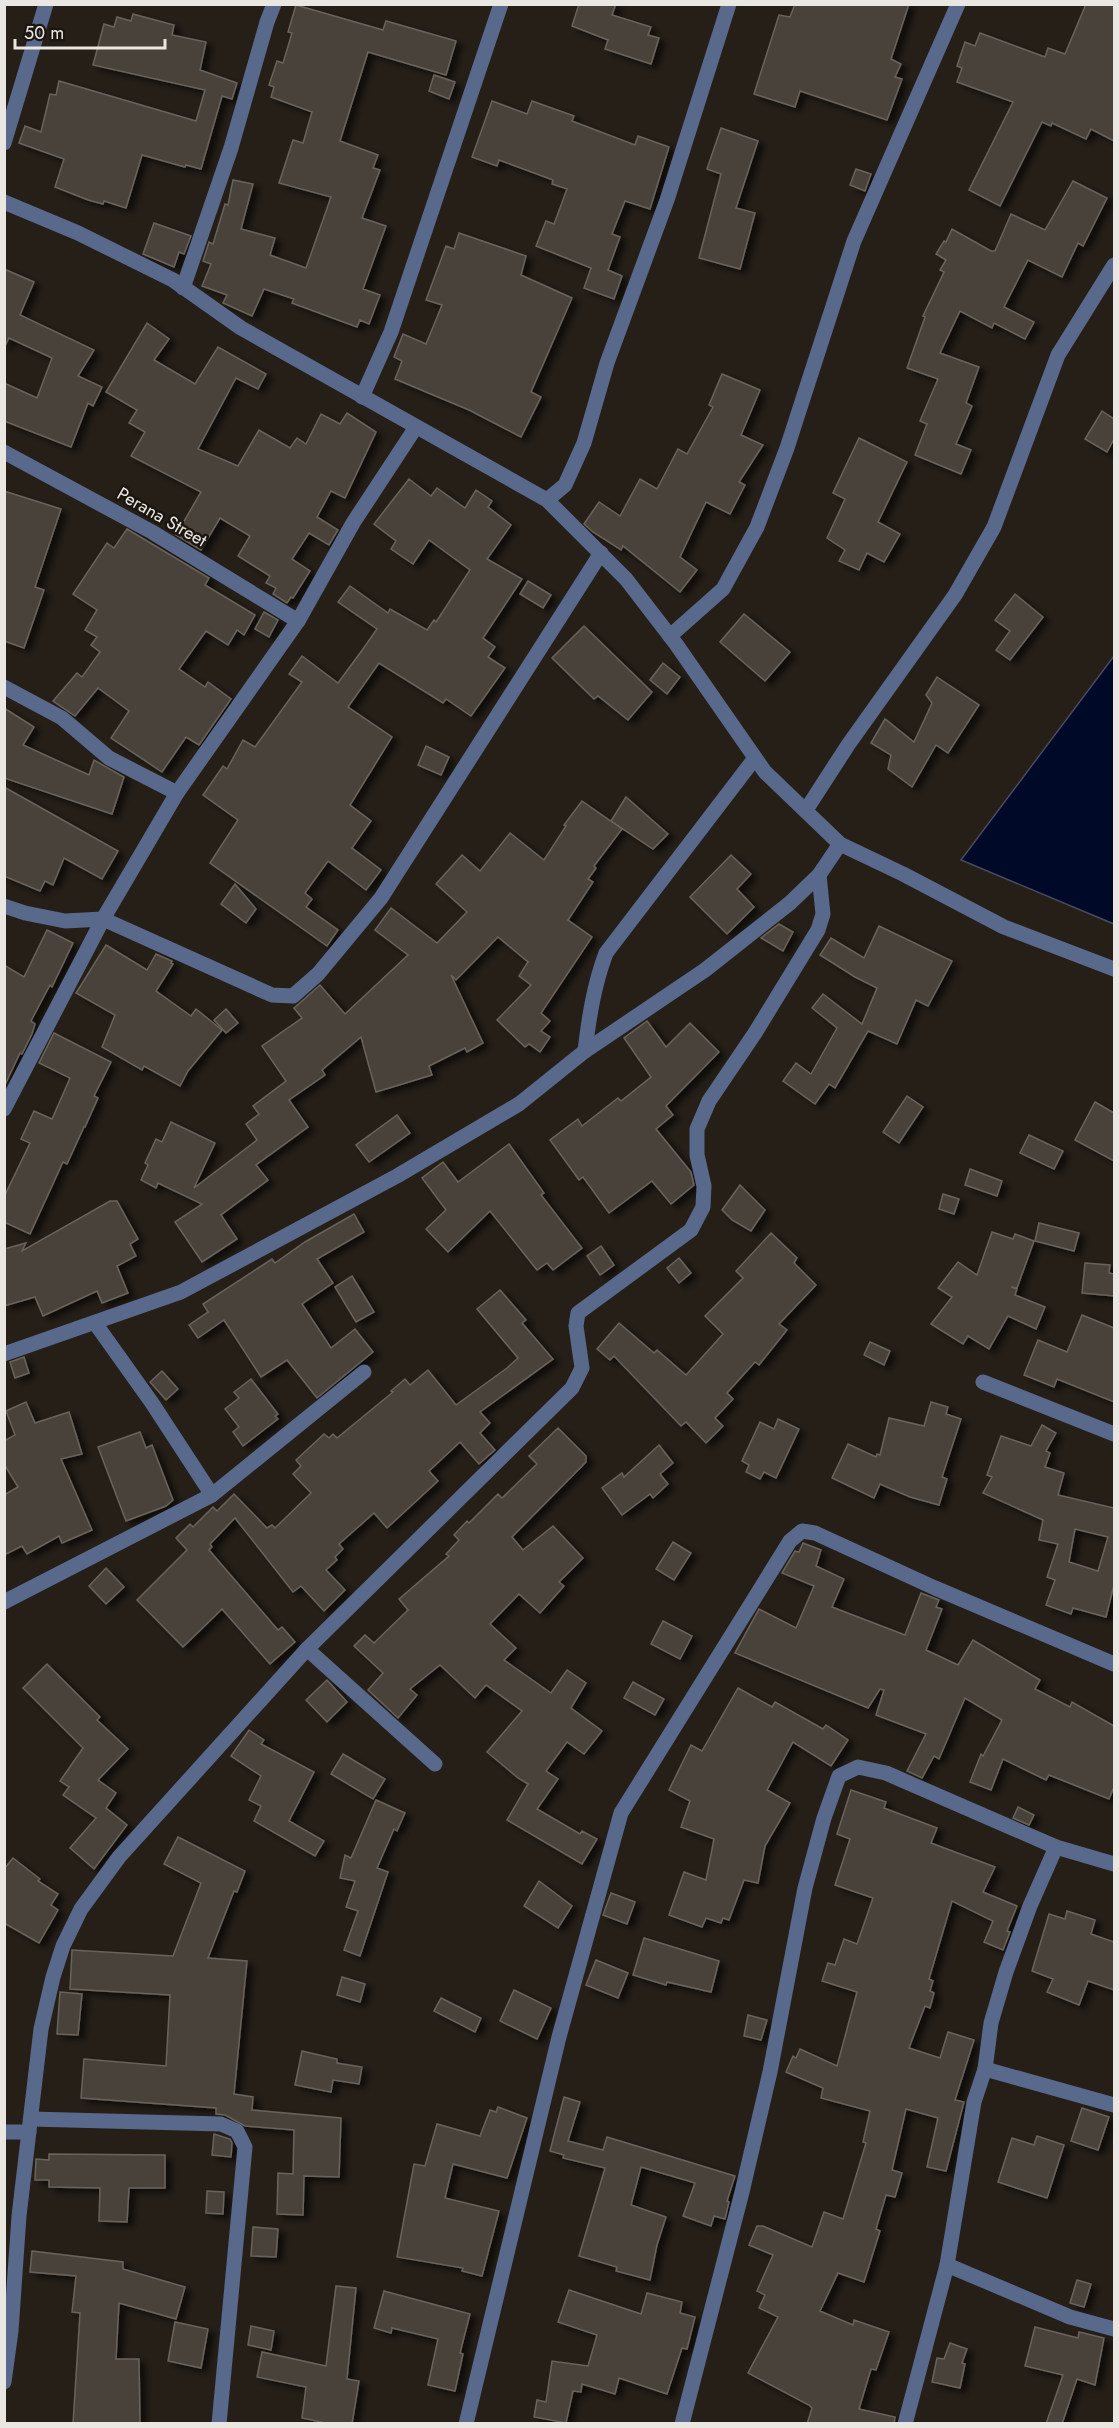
<svg xmlns="http://www.w3.org/2000/svg" width="1119" height="2428" font-family="Jost,sans-serif">
<defs>
<filter id="shadow"><feDropShadow dx="6" dy="4" stdDeviation="3" flood-color="#0009"/></filter>
</defs>
<rect width="100%" height="100%" fill="#251f18"/>
<polygon fill="#010929" stroke="#474b60" stroke-width="1.5" points="1114,656 1114,924 961,860"/>
<g fill="#48423a" stroke="#6a635b" stroke-width="1.5" fill-rule="evenodd" filter="url(#shadow)">
<polygon points="579,4 616,4 612,15 651,27 648,35 659,38 651,64 605,49 608,40 572,26"/>
<polygon points="795,4 909,4 891,59 901,64 895,77 902,79 887,120 800,91 795,107 754,94 779,15 790,17"/>
<polygon points="1086,4 1114,4 1114,141 1091,129 1086,139 1052,123 1051,126 1042,122 1000,206 969,190 1013,102 957,82 962,68 957,66 965,42 975,46 980,33 1045,57 1048,48 1065,54"/>
<polygon points="296,5 383,30 386,21 456,41 446,75 368,52 340,141 378,155 373,168 380,170 362,218 386,226 363,289 380,295 369,324 360,320 357,327 292,303 294,299 264,289 252,316 223,303 227,295 202,286 211,264 203,261 209,242 213,244 225,204 228,205 233,180 253,184 241,229 275,238 270,255 306,268 331,197 279,183 293,140 303,143 312,112 271,97 274,87 269,85 277,61 283,63 292,33 288,32"/>
<polygon points="133,14 174,25 172,35 206,42 200,70 237,83 232,99 222,96 201,169 186,165 185,167 142,155 126,208 104,201 103,204 88,200 55,187 64,159 19,143 25,126 41,132 50,94 56,95 59,81 196,121 205,90 93,65 104,24 114,27 117,17 131,21"/>
<polygon points="434,75 455,82 449,99 429,91"/>
<polygon points="492,101 527,114 532,101 574,116 572,121 635,145 638,136 669,147 650,209 625,201 612,234 620,237 608,270 622,276 614,299 584,288 591,268 536,246 546,221 554,224 567,189 552,184 553,180 499,160 497,166 472,157"/>
<polygon points="721,128 758,141 736,208 755,213 740,269 699,258 721,174 707,169"/>
<polygon points="856,169 871,174 865,191 850,185"/>
<polygon points="1073,181 1107,198 1083,246 1078,243 1062,277 1028,260 1004,307 1034,322 1025,339 994,323 992,328 960,311 940,353 979,367 966,403 972,406 956,444 971,450 961,474 915,455 927,424 920,421 938,379 907,368 925,317 923,316 944,272 940,270 946,260 936,254 944,241 946,242 952,229 991,251 995,251 1011,214 1045,230"/>
<polygon points="154,223 191,236 184,254 179,252 174,267 143,254"/>
<polygon points="459,233 526,256 521,275 572,298 531,392 541,397 521,437 469,410 395,379 402,361 394,357 403,334 426,344 442,305 426,300 446,246 454,249"/>
<polygon points="4,269 34,282 20,315 94,350 78,376 102,387 93,406 88,403 71,447 4,421 4,383 37,398 52,358 9,338 4,348"/>
<polygon points="147,323 169,339 154,360 195,384 218,347 266,374 258,389 236,378 198,449 238,466 259,430 290,448 297,438 306,444 321,414 340,424 347,413 376,432 345,498 331,491 317,517 338,530 329,545 309,533 292,559 310,571 293,598 291,597 287,603 273,594 276,588 266,583 270,576 238,556 250,536 220,518 201,550 176,535 201,492 131,456 145,432 129,423 137,410 106,392"/>
<polygon points="722,374 760,390 741,435 763,445 739,482 745,485 730,514 706,502 680,557 697,570 680,592 623,546 621,550 593,532 584,524 599,502 620,516 640,479 657,489 678,449 687,454 713,407 709,405"/>
<polygon points="1102,411 1114,419 1114,439 1107,452 1085,439"/>
<polygon points="859,438 907,462 878,522 900,534 884,562 867,553 859,570 839,561 845,550 827,538 845,499 833,493"/>
<polygon points="409,479 431,496 437,488 465,508 476,490 492,501 488,507 511,525 487,559 522,579 483,638 495,647 488,657 505,668 471,716 446,699 443,703 379,663 348,707 392,737 350,805 371,821 352,848 381,870 366,890 328,861 305,893 312,899 306,907 338,930 327,946 210,863 238,820 203,795 223,766 227,769 243,740 255,747 302,682 289,674 302,656 338,683 363,649 377,629 338,602 350,586 388,613 390,609 427,630 434,620 436,622 470,570 429,540 413,564 391,549 396,541 374,524"/>
<polygon points="4,491 61,509 35,587 44,590 24,648 4,641"/>
<polygon points="127,529 209,578 205,585 255,615 244,635 237,630 228,645 206,631 179,669 205,687 208,682 231,699 199,745 186,737 162,772 111,738 129,711 98,688 75,716 53,701 77,673 82,677 100,652 91,645 97,637 85,630 97,610 73,594 107,543 114,548"/>
<polygon points="528,581 551,595 543,608 520,594"/>
<polygon points="1015,594 1043,617 1010,660 996,650 1010,631 995,620"/>
<polygon points="264,612 278,620 269,637 255,629"/>
<polygon points="744,614 790,652 765,681 720,642"/>
<polygon points="584,626 652,692 628,720 598,696 594,699 552,658"/>
<polygon points="663,663 680,677 667,694 650,680"/>
<polygon points="937,677 979,705 948,753 936,745 912,787 888,769 891,755 871,743 885,719 914,742 932,703 926,695"/>
<polygon points="4,708 34,727 23,745 89,775 94,760 124,777 112,814 4,778"/>
<polygon points="426,746 449,757 441,775 418,765"/>
<polygon points="4,787 118,851 102,879 64,858 53,885 45,881 40,891 4,876"/>
<polygon points="626,797 668,834 653,849 611,821"/>
<polygon points="582,801 622,829 594,866 596,868 588,879 593,882 568,920 592,937 541,1013 550,1021 541,1031 550,1037 540,1052 529,1044 525,1047 497,1020 531,985 519,976 528,962 498,937 456,980 451,975 483,1043 467,1052 465,1048 429,1066 432,1075 376,1092 361,1037 322,1070 325,1075 289,1100 308,1127 256,1165 268,1180 221,1215 237,1239 202,1262 175,1222 202,1204 158,1183 156,1188 141,1180 148,1165 145,1163 156,1139 162,1142 171,1122 215,1143 194,1188 257,1140 246,1124 259,1114 253,1106 286,1081 262,1046 302,1018 294,1008 320,985 345,1014 408,955 375,930 391,908 437,943 467,912 436,884 462,855 480,871 510,833 544,860 566,826 564,825"/>
<polygon points="731,855 751,874 737,889 754,907 727,934 690,897"/>
<polygon points="235,884 256,909 246,923 221,904"/>
<polygon points="779,924 793,932 783,951 761,938"/>
<polygon points="879,926 952,961 928,1006 916,1000 897,1044 868,1031 835,1088 829,1084 815,1104 783,1081 796,1063 811,1074 837,1028 812,1008 823,994 862,1024 877,988 855,977 820,955 831,938 864,958"/>
<polygon points="47,930 73,943 52,987 50,985 31,1021 35,1024 32,1034 22,1054 20,1053 4,1087 4,965 24,977"/>
<polygon points="106,945 147,970 156,954 172,961 171,963 173,964 156,991 191,1016 196,1009 222,1030 188,1071 180,1086 144,1066 142,1070 102,1047 115,1015 76,993"/>
<polygon points="226,1009 238,1023 226,1033 214,1020"/>
<polygon points="647,1021 666,1047 690,1023 719,1052 666,1106 673,1115 656,1129 691,1172 694,1185 671,1204 652,1181 609,1213 583,1177 579,1180 550,1140 578,1119 582,1126 618,1098 621,1101 651,1077 624,1038"/>
<polygon points="54,1033 111,1062 94,1096 98,1098 85,1127 84,1127 67,1164 63,1162 30,1234 4,1222 4,1197 30,1143 21,1139 34,1111 52,1119 70,1078 39,1063"/>
<polygon points="907,1096 923,1107 899,1143 883,1132"/>
<polygon points="1095,1102 1114,1113 1114,1161 1075,1140"/>
<polygon points="397,1115 410,1133 369,1162 356,1145"/>
<polygon points="1029,1135 1063,1151 1054,1169 1020,1153"/>
<polygon points="509,1144 544,1193 541,1195 582,1248 553,1270 547,1263 537,1270 490,1211 448,1252 426,1229 446,1210 422,1178 443,1162 458,1182"/>
<polygon points="970,1169 1002,1181 997,1196 965,1185"/>
<polygon points="740,1185 765,1210 751,1231 732,1220 722,1210"/>
<polygon points="943,1194 959,1199 954,1214 939,1209"/>
<polygon points="110,1201 117,1201 138,1239 130,1244 136,1256 117,1266 128,1293 102,1303 97,1291 43,1316 35,1297 4,1306 4,1249 26,1243 22,1251"/>
<polygon points="354,1214 364,1232 317,1259 333,1283 302,1304 331,1348 355,1329 373,1352 317,1398 287,1360 261,1377 224,1320 198,1338 189,1325 208,1312 203,1304 272,1259 275,1263 305,1242"/>
<polygon points="1039,1223 1079,1233 1074,1251 1035,1241"/>
<polygon points="992,1232 1013,1239 1015,1234 1034,1241 1017,1288 1011,1287 1017,1289 1015,1295 1045,1307 1036,1329 1008,1316 989,1349 968,1336 963,1344 931,1324 952,1297 938,1288 958,1262 977,1275"/>
<polygon points="771,1233 797,1258 794,1263 816,1285 779,1324 787,1330 759,1365 755,1362 727,1393 733,1399 715,1418 723,1426 706,1443 686,1422 681,1426 614,1356 610,1360 597,1349 619,1323 654,1353 657,1350 686,1375 723,1334 705,1316 743,1278 736,1271"/>
<polygon points="601,1246 614,1265 600,1275 587,1256"/>
<polygon points="679,1258 691,1273 679,1283 667,1268"/>
<polygon points="1085,1263 1110,1265 1109,1273 1114,1274 1114,1296 1082,1293"/>
<polygon points="352,1276 374,1312 356,1322 335,1287"/>
<polygon points="500,1290 526,1320 522,1323 553,1359 480,1412 490,1423 480,1433 495,1450 479,1464 460,1442 429,1471 438,1481 387,1528 374,1513 339,1544 343,1549 335,1557 337,1560 326,1570 345,1590 324,1611 301,1586 293,1592 235,1518 210,1544 212,1547 209,1550 278,1630 282,1627 295,1642 270,1664 222,1609 183,1647 137,1600 187,1550 176,1538 190,1524 193,1527 213,1507 217,1511 234,1494 267,1528 272,1525 275,1528 311,1493 293,1474 301,1466 296,1460 324,1434 329,1438 333,1434 337,1438 393,1392 391,1391 405,1379 410,1385 428,1370 456,1405 507,1368 518,1358 477,1309"/>
<polygon points="1082,1315 1114,1328 1114,1402 1057,1379 1054,1387 1024,1375 1038,1340 1067,1352"/>
<polygon points="870,1342 890,1351 884,1365 864,1355"/>
<polygon points="24,1357 29,1373 15,1378 10,1362"/>
<polygon points="162,1371 178,1389 166,1400 150,1382"/>
<polygon points="251,1379 278,1414 275,1416 278,1419 243,1446 233,1432 239,1427 225,1409 239,1398 234,1392"/>
<polygon points="26,1402 35,1423 69,1412 82,1454 61,1459 92,1530 62,1543 59,1536 27,1554 22,1546 4,1555 4,1495 18,1487 4,1464 4,1441 15,1435 6,1411"/>
<polygon points="931,1402 948,1407 946,1414 961,1419 942,1477 947,1479 939,1505 910,1497 880,1484 874,1498 832,1478 848,1444 876,1457 877,1454 880,1455 889,1418 924,1426"/>
<polygon points="778,1419 799,1429 776,1478 764,1472 760,1479 746,1472 749,1465 742,1461 760,1422 774,1429"/>
<path d="M1042 1425 1056 1433 1046 1451 1050 1453 1045 1467 1064 1473 1058 1495 1114 1508V1585L1106 1617 1073 1608 1071 1614 1046 1605 1055 1580 1047 1577 1058 1544 1039 1540 1043 1520 983 1493 992 1477 987 1475 1001 1436 1031 1446ZM1075 1529 1108 1537 1098 1571 1069 1562Z"/>
<polygon points="558,1428 586,1456 586,1462 512,1537 523,1550 553,1526 583,1558 559,1582 564,1586 540,1613 519,1594 490,1624 516,1648 504,1660 551,1693 567,1670 586,1683 571,1708 602,1731 584,1754 567,1742 546,1771 558,1779 537,1809 580,1834 582,1831 597,1839 582,1864 507,1820 528,1784 518,1778 487,1752 522,1711 486,1685 475,1698 440,1665 410,1689 417,1695 398,1718 368,1690 383,1673 354,1646 365,1635 374,1643 408,1610 399,1599 449,1556 446,1554 459,1540 454,1535 467,1521 469,1523 498,1494 502,1498 537,1464 529,1456"/>
<polygon points="140,1432 146,1448 152,1445 173,1500 166,1506 126,1521 98,1447"/>
<polygon points="659,1445 673,1463 660,1474 668,1484 653,1498 650,1494 622,1515 602,1488 622,1473 624,1477"/>
<polygon points="673,1542 691,1553 674,1580 656,1569"/>
<polygon points="803,1543 821,1550 816,1566 844,1579 832,1607 905,1635 921,1593 939,1600 936,1607 942,1609 926,1650 958,1665 973,1640 1040,1680 1035,1689 1070,1707 1072,1702 1114,1726 1114,1787 1109,1799 1049,1775 1046,1780 1003,1759 991,1790 970,1782 981,1754 983,1756 1002,1720 965,1698 939,1759 934,1756 922,1778 907,1771 926,1734 876,1715 884,1690 880,1689 868,1708 735,1653 759,1609 796,1628 814,1586 782,1573 795,1551 799,1552"/>
<polygon points="106,1568 124,1587 106,1604 89,1586"/>
<polygon points="663,1621 692,1636 680,1659 651,1644"/>
<polygon points="47,1664 100,1717 97,1720 128,1749 98,1780 116,1793 106,1808 127,1825 94,1869 70,1848 96,1818 63,1795 69,1787 60,1781 83,1748 23,1688"/>
<polygon points="327,1680 347,1702 327,1722 306,1700"/>
<polygon points="633,1682 664,1699 655,1715 624,1698"/>
<polygon points="738,1688 772,1707 775,1702 823,1729 826,1725 848,1740 831,1766 793,1742 767,1790 790,1803 765,1846 758,1883 744,1880 729,1920 723,1918 721,1923 706,1918 702,1927 669,1915 684,1872 706,1880 714,1839 681,1827 690,1801 669,1790 691,1745 702,1751"/>
<polygon points="249,1730 264,1740 261,1744 314,1772 289,1821 324,1841 315,1856 254,1821 261,1806 249,1800 261,1776 231,1756"/>
<polygon points="343,1754 385,1779 373,1799 331,1774"/>
<polygon points="851,1790 886,1802 884,1808 937,1828 931,1843 995,1867 983,1892 1017,1906 1007,1931 1010,1932 1003,1950 984,1942 993,1921 952,1901 929,1979 933,1981 930,1991 934,1993 930,2008 925,2006 909,2048 940,2058 948,2032 974,2040 955,2100 964,2102 946,2171 927,2167 938,2118 906,2109 892,2170 902,2173 895,2197 886,2195 876,2229 880,2231 864,2282 838,2273 820,2311 853,2325 854,2320 889,2332 876,2370 871,2369 859,2409 895,2417 894,2424 807,2424 812,2408 809,2405 748,2373 778,2317 759,2308 765,2295 757,2291 773,2255 749,2245 757,2226 763,2226 812,2247 824,2212 843,2219 866,2143 863,2142 870,2111 821,2098 823,2088 786,2072 793,2056 796,2058 800,2049 837,2066 857,1992 822,1981 828,1963 835,1965 844,1939 857,1944 873,1898 835,1885 850,1839 837,1834"/>
<polygon points="376,1800 405,1813 397,1831 394,1829 377,1868 388,1872 360,1956 344,1950 358,1911 346,1907 355,1881 340,1878 345,1855 351,1858"/>
<polygon points="1018,1807 1034,1815 1029,1825 1013,1818"/>
<polygon points="178,1837 245,1871 237,1892 234,1891 208,1958 247,1961 234,2094 253,2097 252,2110 341,2118 339,2177 304,2176 303,2215 277,2214 278,2173 293,2174 294,2130 245,2126 225,2115 216,2114 216,2108 81,2098 84,2059 166,2066 170,1995 70,1989 72,1950 173,1956 201,1883 164,1864"/>
<polygon points="13,1858 40,1879 38,1881 58,1894 51,1905 58,1910 39,1943 4,1923 4,1869"/>
<polygon points="539,1881 572,1906 558,1928 524,1906"/>
<polygon points="611,1893 635,1902 627,1924 603,1915"/>
<polygon points="1067,1911 1095,1920 1091,1934 1114,1942 1114,1990 1088,1981 1079,2005 1047,1992 1053,1979 1032,1971 1049,1914 1065,1919"/>
<polygon points="644,1938 719,1961 711,1992 667,1982 666,1985 633,1975"/>
<polygon points="596,1960 628,1973 618,1998 586,1985"/>
<polygon points="342,1977 365,1984 360,2002 337,1995"/>
<polygon points="514,1990 551,2008 537,2039 500,2021"/>
<polygon points="60,1992 82,1994 78,2035 57,2034"/>
<polygon points="441,1998 481,2018 475,2032 434,2011"/>
<polygon points="748,2015 767,2020 761,2040 744,2036"/>
<polygon points="302,2051 337,2059 337,2063 362,2067 359,2084 333,2080 331,2092 295,2085"/>
<polygon points="564,2097 580,2102 568,2141 603,2150 607,2137 735,2176 727,2201 729,2202 725,2219 714,2216 711,2226 683,2216 695,2183 641,2167 631,2205 666,2217 657,2245 650,2280 616,2271 617,2267 579,2256 605,2168 563,2158 564,2155 550,2151"/>
<polygon points="498,2107 527,2118 507,2178 453,2164 445,2198 499,2211 482,2276 462,2271 463,2268 397,2257 414,2164 425,2166 437,2124 480,2136 490,2110 496,2112"/>
<polygon points="1082,2108 1109,2117 1098,2150 1071,2141"/>
<polygon points="214,2134 230,2139 232,2143 231,2157 212,2155"/>
<polygon points="1037,2136 1064,2145 1047,2198 998,2182 1012,2138 1034,2145"/>
<polygon points="49,2154 165,2155 165,2188 129,2188 127,2222 99,2221 100,2188 49,2187 49,2180 35,2180 36,2159 49,2160"/>
<polygon points="207,2191 224,2192 223,2214 206,2213"/>
<polygon points="253,2227 278,2229 276,2257 251,2256"/>
<polygon points="32,2251 123,2262 123,2269 185,2287 176,2319 119,2303 116,2359 139,2359 140,2424 73,2424 80,2313 72,2312 76,2276 30,2272"/>
<polygon points="1077,2280 1091,2284 1084,2307 1070,2303"/>
<polygon points="336,2286 356,2288 347,2379 359,2381 352,2424 330,2424 302,2418 306,2387 257,2377 262,2352 326,2366"/>
<polygon points="569,2290 641,2314 647,2293 682,2302 680,2313 695,2317 687,2349 682,2348 667,2394 619,2378 615,2394 582,2384 581,2392 573,2391 566,2423 534,2417 537,2400 546,2402 552,2361 588,2366 597,2335 558,2322"/>
<polygon points="384,2291 470,2314 460,2353 463,2354 455,2391 428,2385 438,2339 392,2328 391,2333 374,2328"/>
<polygon points="175,2322 208,2329 201,2368 168,2361"/>
<polygon points="251,2326 274,2331 271,2350 248,2345"/>
<polygon points="1035,2327 1078,2338 1079,2332 1104,2338 1095,2385 1077,2379 1062,2424 1046,2424 1063,2375 1025,2366"/>
<polygon points="950,2343 967,2349 962,2363 965,2364 960,2388 932,2382 937,2358 944,2359"/>
</g>
<g fill="none" stroke-linecap="round" stroke-linejoin="round">
<g stroke="#58698b" stroke-width="15">
<polyline points="4,143 46,4"/>
<polyline points="4,202 78,233 173,280 241,328 547,500 626,579 676,644 765,772 840,844 903,874 1004,927 1114,969"/>
<polyline points="183,288 231,148 267,22 274,4"/>
<polyline points="362,397 391,332 501,4"/>
<polyline points="4,452 152,532 298,621"/>
<polyline points="547,500 565,485 584,443 607,363 667,200 729,4"/>
<polyline points="670,636 723,589 757,527 787,448 854,241 958,4"/>
<polyline points="4,687 62,718 109,758 177,793"/>
<polyline points="806,810 848,745 955,595 994,527 1058,355 1114,265"/>
<polyline points="4,906 25,913 65,921 103,919 272,995 293,996 318,974 381,898 601,553"/>
<path d="M585 1051C589 1017 594 985 606 953L755 758"/>
<polyline points="4,1109 103,919 177,793 298,621 353,523 416,427"/>
<polyline points="95,1323 152,1403 212,1495"/>
<polyline points="4,1354 181,1292 397,1176 519,1104 585,1051 705,970 790,903 819,875 840,844"/>
<polyline points="983,1382 1114,1434"/>
<polyline points="4,1602 212,1495 364,1372"/>
<polyline points="307,1649 435,1764"/>
<polyline points="985,2069 1114,2105"/>
<polyline points="31,2119 221,2124 237,2131 245,2147 219,2424"/>
<polyline points="4,2132 29,2132"/>
<polyline points="947,2265 1070,2317 1114,2329"/>
<polyline points="4,2382 11,2331 19,2216 41,2029 53,1977 63,1946 81,1909 119,1857 307,1649 572,1388 582,1368 576,1326 578,1313 691,1230 703,1207 704,1186 697,1155 697,1129 709,1101 755,1033 818,930 823,914 819,875"/>
<polyline points="466,2424 559,2037 621,1813 790,1541 802,1531 815,1533 935,1588 1114,1664"/>
<polyline points="682,2424 742,2192 770,2072 805,1888 824,1818 839,1776 858,1767 886,1773 1056,1847 1114,1864"/>
<polyline points="905,2424 947,2265 974,2102 985,2069 991,2023 1006,1972 1030,1906 1056,1847"/>
</g>
</g>
<g text-anchor="middle" dominant-baseline="central" stroke-width="5" stroke-linejoin="round" paint-order="stroke">
<g font-size="18" fill="#eae6e2" stroke="#1b160f">
<text transform="translate(162 517) rotate(30)">Perana Street</text>
</g>
</g>
<rect width="1119" height="2428" fill="none" stroke="#eae6e2" stroke-width="12"/>
<path d="M15 39v9h150v-9" fill="none" stroke="#eae6e2" stroke-width="3"/>
<text x="24" y="39" font-size="18" fill="#eae6e2" stroke="#1b160f" stroke-width="4.5" paint-order="stroke">50 m</text>
</svg>
